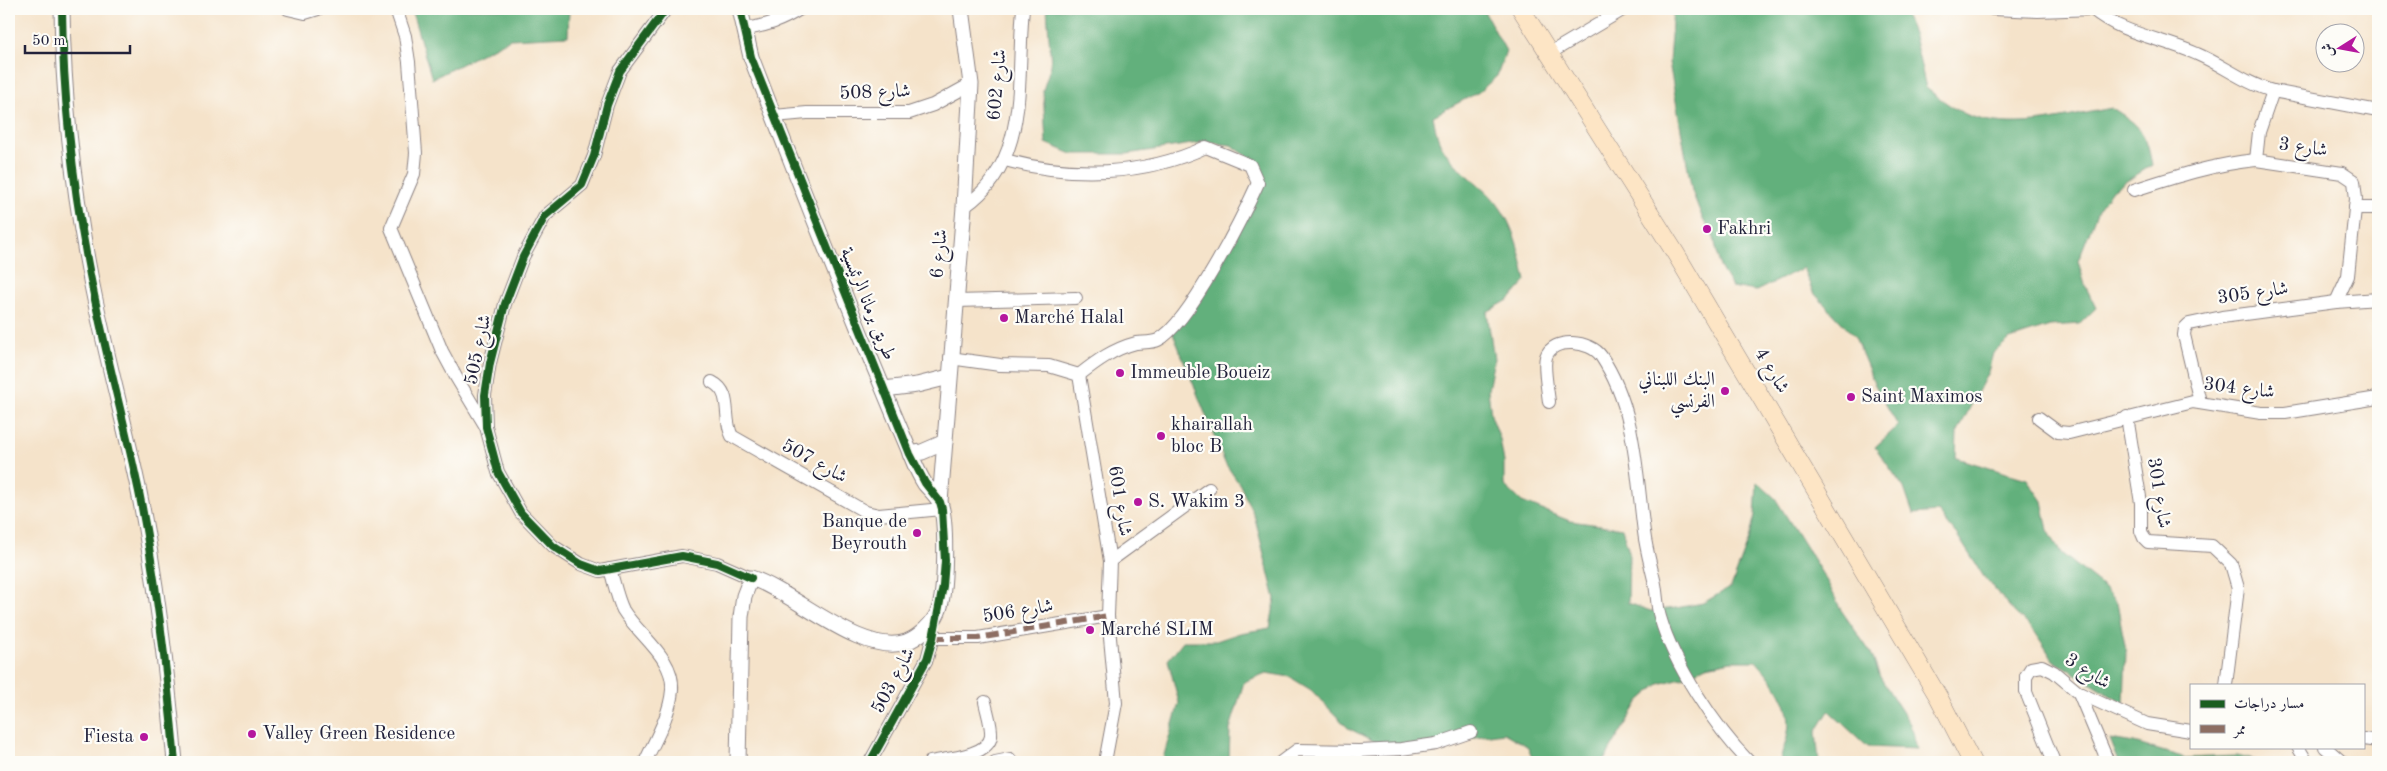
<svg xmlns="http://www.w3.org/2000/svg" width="2387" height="771" font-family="'Old Standard TT',Amiri,serif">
<rect width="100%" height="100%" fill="#fdfcf7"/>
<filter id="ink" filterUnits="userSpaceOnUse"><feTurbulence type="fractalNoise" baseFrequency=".02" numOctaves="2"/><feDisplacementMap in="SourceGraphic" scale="10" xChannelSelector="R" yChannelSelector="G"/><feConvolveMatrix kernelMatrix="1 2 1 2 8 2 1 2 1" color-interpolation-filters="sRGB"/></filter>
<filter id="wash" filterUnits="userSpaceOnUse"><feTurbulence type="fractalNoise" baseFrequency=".0096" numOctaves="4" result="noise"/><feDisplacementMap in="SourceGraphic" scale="20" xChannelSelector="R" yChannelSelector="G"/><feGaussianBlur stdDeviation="1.12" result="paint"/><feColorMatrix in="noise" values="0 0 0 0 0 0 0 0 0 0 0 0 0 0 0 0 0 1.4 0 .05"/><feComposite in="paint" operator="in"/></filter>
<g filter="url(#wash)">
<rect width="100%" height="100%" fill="#f5e3ca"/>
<g fill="#62b07b" stroke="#42695b">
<polygon points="411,9 569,9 568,36 510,39 432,79"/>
<path d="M1047 9H1483L1506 51 1497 76 1479 92 1433 116C1435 125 1436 135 1440 143 1452 168 1479 181 1496 202 1514 225 1520 253 1526 281L1510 299 1487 312 1494 359 1488 390 1491 415 1500 439 1504 462V485L1522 502 1570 521 1622 528 1629 552 1628 603 1651 611 1676 608 1703 603 1731 587 1749 539 1755 515 1757 482 1775 498 1828 583 1841 610 1871 653 1880 677 1910 724 1917 749 1868 747 1829 711 1816 732 1819 762H1780C1781 752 1787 743 1788 732 1793 705 1773 680 1756 661H1731L1707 666 1685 677 1659 684 1639 701 1603 762H1534L1527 746 1504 733 1475 737 1447 744 1393 751 1348 728 1311 690 1290 677 1266 673 1244 682 1230 729 1229 762H1162L1179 703 1168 660 1183 641H1216L1240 633 1270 628 1275 599 1255 518 1240 485 1225 463 1172 331 1261 181 1250 158 1231 145 1205 142 1127 154H1072L1046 143 1043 90 1051 65Z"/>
<path d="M1673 9H1903L1914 36 1926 88C1941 99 1958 113 1976 118 2021 131 2067 116 2112 108 2140 125 2146 132 2152 165L2111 191 2098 210 2078 261 2085 285 2096 308 2080 324 2050 326 2010 339 1993 353 1988 372 1957 433 1956 458 2027 479 2042 501 2048 530 2061 553 2101 585 2117 603 2126 651 2124 704 2053 660 2035 632 2015 613 1984 577 1957 535 1938 512 1913 514 1904 488 1875 447 1898 426 1875 385 1855 337 1813 292 1803 268 1756 291 1732 287 1720 267 1714 238 1702 217 1692 191 1669 62Z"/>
<polygon points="2110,739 2134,743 2186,758 2237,756 2262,762 2119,762"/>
</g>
</g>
<g filter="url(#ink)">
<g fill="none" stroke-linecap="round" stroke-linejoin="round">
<g stroke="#8c8282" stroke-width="14">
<g id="minor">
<polyline points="288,9 305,13 318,9"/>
<polyline points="396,9 405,36 409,62 416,153 414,174 391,228 442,351 456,377 486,427"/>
<polyline points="666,9 620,71 607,105 594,156 582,185 545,216 523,257 505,304 490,363 485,395 486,427 498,472 521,513 553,546 581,564 600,571 682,556 717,563 751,578"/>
<polyline points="1993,9 2038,11 2093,9"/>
<path d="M2092 9C2123 35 2162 38 2197 54 2223 65 2246 84 2273 91L2259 132 2256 160 2342 173 2354 181 2356 199 2348 276 2336 302 2378 299"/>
<path d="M744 29C766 26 781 21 800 9"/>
<polyline points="1550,53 1624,9"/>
<polyline points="2273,91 2378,111"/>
<polyline points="774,116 807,113 909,113 933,105 971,84"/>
<path d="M1005 160C1071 178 1144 176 1206 147L1250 165 1258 183C1243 216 1189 324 1158 340 1152 343 1142 342 1136 343 1113 349 1097 361 1079 375"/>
<path d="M2134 190C2174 177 2214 164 2256 160"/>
<path d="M964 207C1031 161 1016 79 1023 9"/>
<polyline points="2355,208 2378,208"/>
<polyline points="956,301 1076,298"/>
<polyline points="950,358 1000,365 1049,366 1079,375 1110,561 1108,616 1116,703 1105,762"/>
<path d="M712 382C734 393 722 418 732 436L866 512 879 515 942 509"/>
<path d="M1549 402C1548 391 1543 367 1546 357 1553 336 1591 341 1601 356 1636 408 1636 472 1644 532 1646 549 1651 566 1655 584 1657 595 1657 607 1660 617 1674 665 1715 727 1749 762"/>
<polyline points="2200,402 2184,335 2185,328 2189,324 2222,317 2336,302"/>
<polyline points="2127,417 2141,503 2141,531 2144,538 2148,542 2212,546 2231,564 2238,588 2226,685"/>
<polyline points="2039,418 2058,432 2069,433 2193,402 2261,413 2285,413 2378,398"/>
<polyline points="1110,561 1209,489"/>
<path d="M610 569C614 582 617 598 623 610 638 635 675 658 672 690 670 715 655 740 645 762"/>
<polyline points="933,638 978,638 1108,616"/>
<polyline points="2079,693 2108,762"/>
<polyline points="2363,739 2378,741"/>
<polyline points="2298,747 2307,762"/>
<polyline points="2325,747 2342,762"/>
<polyline points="870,762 927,659 934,632"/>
<path d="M930 762C945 759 989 756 991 736 992 726 987 712 985 702"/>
<polyline points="995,762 1010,759"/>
<polyline points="1281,762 1297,750 1359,751 1401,749 1436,744 1471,732"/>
<polyline points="2054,762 2026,692 2026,676 2031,668 2042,666 2054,672 2079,693 2147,724 2191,731"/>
</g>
</g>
<g stroke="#8c8282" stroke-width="17">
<g id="tertiary">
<path d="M62 9C63 98 73 187 90 275 104 348 124 420 139 492 157 582 167 672 175 762"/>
<polyline points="884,389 917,385 949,377"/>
<polyline points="910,454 922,452 945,442"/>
<polyline points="940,502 964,207 971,84 961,9"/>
<path d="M738 762 741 617 744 596 751 578C793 591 861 657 906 642 918 638 933 624 938 612 946 595 947 520 940 503 937 496 930 490 925 484 919 475 915 465 911 455 855 323 802 190 751 57L740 9"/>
</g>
</g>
<g stroke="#8c8282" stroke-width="19">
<polyline id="secondary" points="1521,9 1676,254 1939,698 1972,762"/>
</g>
<use href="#minor" stroke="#fff" stroke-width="12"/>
<use href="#tertiary" stroke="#fff" stroke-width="15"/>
<use href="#secondary" stroke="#fde5c5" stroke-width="18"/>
<polyline stroke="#8d6e63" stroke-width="6" stroke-dasharray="12 6" stroke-linecap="butt" points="933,638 978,638 1108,616"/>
<g stroke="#fdfcf7" stroke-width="11">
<g id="cycleway">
<path d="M62 9C63 98 73 187 90 275 104 348 124 420 139 492 157 582 167 672 175 762"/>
<polyline points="666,9 620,71 607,105 594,156 582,185 545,216 523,257 505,304 490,363 485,395 486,427 498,472 521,513 553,546 581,564 600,571 682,556 717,563 751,578"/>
<polyline points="740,9 751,57 910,454 925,483 940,502 942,509 945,561 943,586 933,638 927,659 870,762"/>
</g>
</g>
<use href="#cycleway" stroke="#1b5e20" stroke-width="8"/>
</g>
</g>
<g fill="#b5179e" stroke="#fdfcf7" stroke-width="2">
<circle cx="1707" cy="229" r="5"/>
<circle cx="1004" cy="318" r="5"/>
<circle cx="1120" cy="373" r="5"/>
<circle cx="1725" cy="391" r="5"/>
<circle cx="1851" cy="397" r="5"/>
<circle cx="1161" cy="436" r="5"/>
<circle cx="1138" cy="502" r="5"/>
<circle cx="917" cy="533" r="5"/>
<circle cx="1090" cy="630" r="5"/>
<circle cx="252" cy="734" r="5"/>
<circle cx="144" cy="737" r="5"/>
</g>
<g text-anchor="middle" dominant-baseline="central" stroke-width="4.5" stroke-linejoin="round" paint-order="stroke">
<g font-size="19" fill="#22223b" stroke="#fdfcf7">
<text transform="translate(998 85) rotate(-85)">شارع 602</text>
<text transform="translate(875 93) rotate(-2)">شارع 508</text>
<text transform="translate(2303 148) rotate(8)">شارع 3</text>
<text transform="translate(940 254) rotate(-85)">شارع 6</text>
<text transform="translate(2253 294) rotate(-8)">شارع 305</text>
<text transform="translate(867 304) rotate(68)">طريق برمانا الرئيسية</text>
<text transform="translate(479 350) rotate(-78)">شارع 505</text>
<text transform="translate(1771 371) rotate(59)">شارع 4</text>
<text transform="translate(2239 389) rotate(7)">شارع 304</text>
<text transform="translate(814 462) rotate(29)">شارع 507</text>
<text transform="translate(2158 493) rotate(81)">شارع 301</text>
<text transform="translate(1119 501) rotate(81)">شارع 601</text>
<text transform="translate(1018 612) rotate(-9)">شارع 506</text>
<text transform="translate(2087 672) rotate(33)">شارع 3</text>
<text transform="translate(894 681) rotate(-62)">شارع 503</text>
</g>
<g font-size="19" fill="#22223b" stroke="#fdfcf7" text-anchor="start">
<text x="1717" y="229">Fakhri</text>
<text x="1014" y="318">Marché Halal</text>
<text x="1130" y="373">Immeuble Boueiz</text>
<text x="1715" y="380" text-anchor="end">البنك اللبناني<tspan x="1715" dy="22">الفرنسي</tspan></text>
<text x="1861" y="397">Saint Maximos</text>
<text x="1171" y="425">khairallah<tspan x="1171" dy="22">bloc B</tspan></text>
<text x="1148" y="502">S. Wakim 3</text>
<text x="907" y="522" text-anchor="end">Banque de<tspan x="907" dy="22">Beyrouth</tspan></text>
<text x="1100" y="630">Marché SLIM</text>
<text x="262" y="734">Valley Green Residence</text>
<text x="134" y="737" text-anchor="end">Fiesta</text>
</g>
</g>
<rect width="2387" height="771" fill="none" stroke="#fdfcf7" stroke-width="30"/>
<rect x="2190" y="684" width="175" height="65" fill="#fdfcf7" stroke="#a5a5ac"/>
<rect x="2200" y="700" width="25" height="8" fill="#1b5e20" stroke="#a5a5ac"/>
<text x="2234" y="708" font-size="15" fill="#22223b">مسار دراجات</text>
<rect x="2200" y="725" width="25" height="8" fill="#8d6e63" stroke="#a5a5ac"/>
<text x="2234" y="734" font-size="15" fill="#22223b">ممر</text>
<g transform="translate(2340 48) rotate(259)"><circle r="24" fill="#fdfcf7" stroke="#a5a5ac"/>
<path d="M0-4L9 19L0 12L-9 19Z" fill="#b5179e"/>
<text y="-8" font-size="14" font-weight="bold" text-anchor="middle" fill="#22223b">ش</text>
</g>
<path d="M25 45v8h105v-8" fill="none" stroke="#22223b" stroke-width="2.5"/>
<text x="32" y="45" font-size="15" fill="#22223b" stroke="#fdfcf7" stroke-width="4" paint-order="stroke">50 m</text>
</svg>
